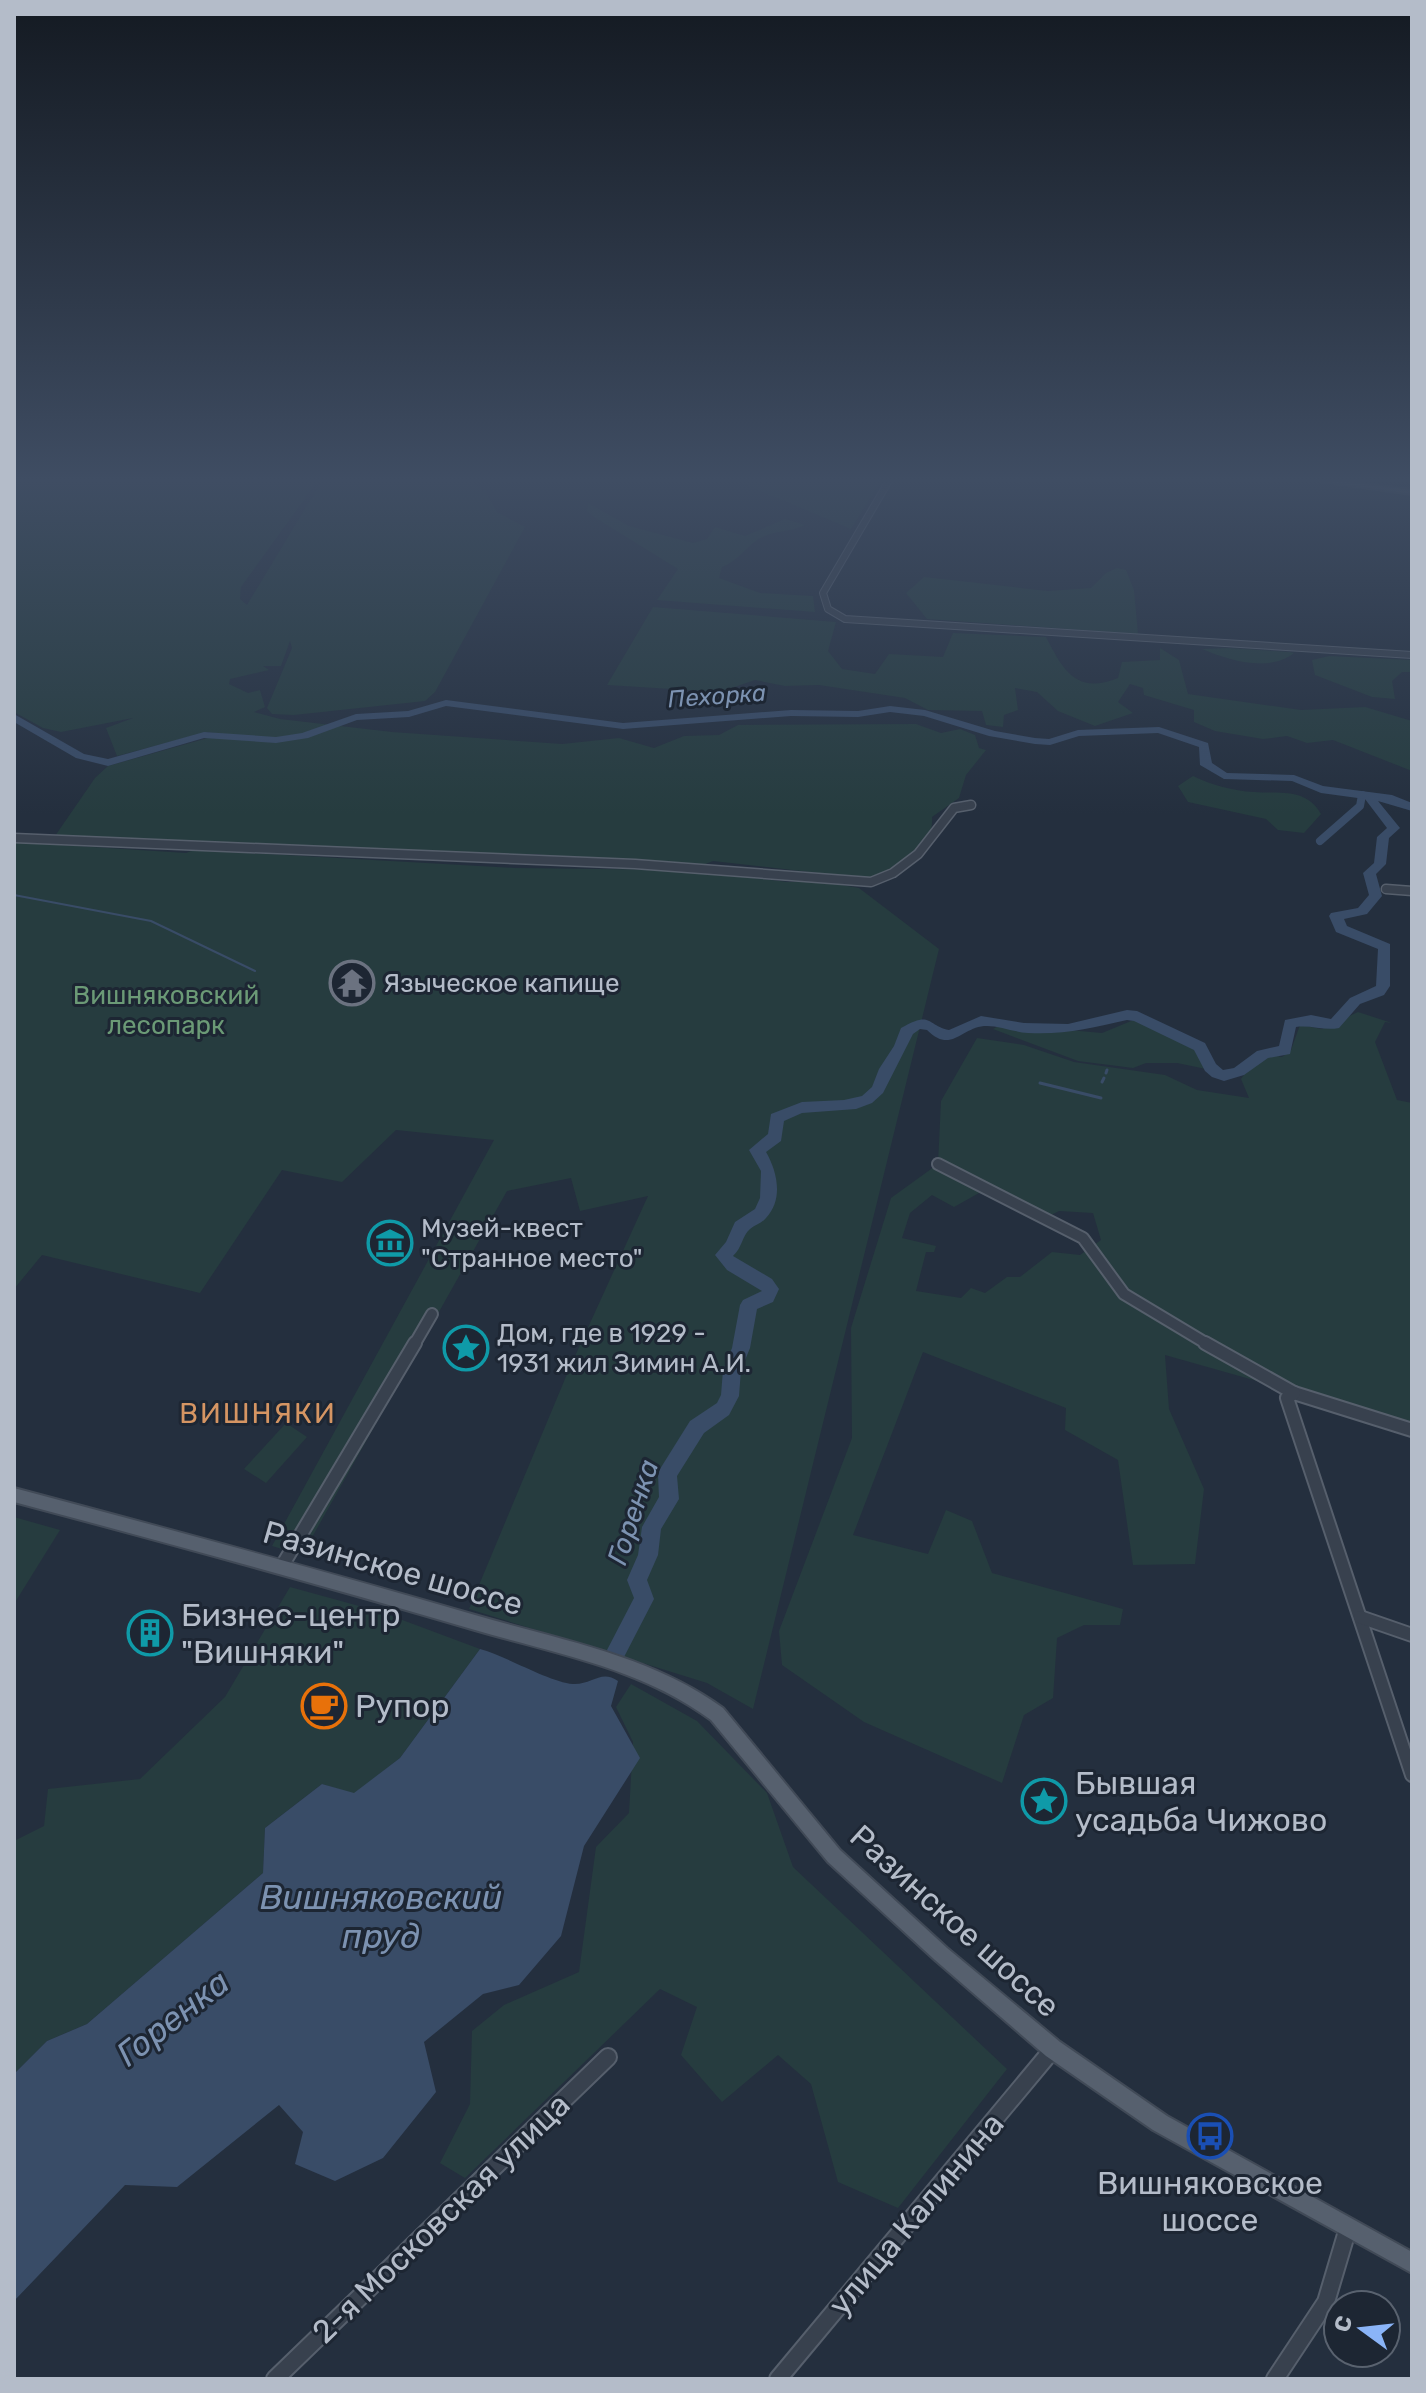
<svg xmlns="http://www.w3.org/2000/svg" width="1426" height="2393" font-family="Rubik,sans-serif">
<rect width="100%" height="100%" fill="#242f3e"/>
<g fill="#263c3f" fill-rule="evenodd">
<path d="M14 479H319L241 587 240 599 247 605 323 479H467L486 492 497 512 525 527 435 692 425 701 294 715 272 714 267 708 292 648 290 641 281 666H263L269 670 230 679 229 684 248 693 260 690 265 707 254 712 280 719 392 732 562 744 619 738 654 748 684 736 719 735 738 725 916 724 941 733 960 729 975 735 979 748 986 750 966 775 959 798 932 817C935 847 898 872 871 879L713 861 703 865 646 860 568 861 538 854 484 856 55 836 95 778 108 766 222 734 207 732 117 756 106 728 133 718 61 732 43 728 14 712Z"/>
<polygon points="732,479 882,479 851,529"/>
<path d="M588 503 629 526 693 543 707 539 715 527 745 536 785 519 805 525C789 533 772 530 757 540 744 549 738 561 722 567L719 578 760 593 813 596 815 612 657 600 678 569 594 517 587 511Z"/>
<polygon points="1117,568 1126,570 1134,590 1138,634 927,619 906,593 924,577 1048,591 1091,588 1106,573"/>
<path d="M653 607 836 622 828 651 842 669 875 674 889 654 943 657 953 633 1046 637C1063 670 1076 695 1118 678L1122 662 1160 660V648L1179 660 1188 694 1301 710 1365 707 1412 721V771L1333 740 1307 743 1287 736 1263 739 1215 731 1194 722V710L1144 695 1143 688 1130 684 1118 702 1133 713 1095 726 1058 711 1037 692 1015 688 1018 710 1004 715 1003 727 986 725 982 711 928 710 905 698 819 685 785 686 755 680 720 692 607 685Z"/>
<path d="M1228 648 1290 652 1294 653C1269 673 1228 660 1202 649Z"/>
<polygon points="1329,656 1412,660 1412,672 1402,672 1392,681 1395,699 1372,697 1315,675 1312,660"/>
<path d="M1193 776C1212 785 1233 791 1254 792 1279 794 1306 787 1321 814L1304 833 1278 830 1266 819 1188 802 1178 786Z"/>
<polygon points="14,842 186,853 194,850 515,868 686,870 788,882 819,881 859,888 939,949 753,1709 707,1683 469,1609 570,1367 648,1196 580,1211 571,1178 507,1191 302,1555 272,1546 494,1140 396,1130 342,1182 282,1170 200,1293 42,1255 14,1289"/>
<path d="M1358 1012 1392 1023 1385 1022 1375 1042 1397 1100 1412 1103V1425L1165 1355 1169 1409 1204 1489 1195 1564 1133 1565 1118 1460 1065 1430 1066 1408 923 1352 853 1535 928 1554 946 1510 972 1521 992 1573 1123 1609 1120 1625H1084L1057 1638 1053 1698 1024 1715 1002 1783 864 1722 782 1665 779 1631 852 1438 851 1328 891 1198 938 1164 941 1101 977 1038 1024 1045 1074 1062 1165 1075 1197 1090 1249 1098 1241 1079 1260 1053 1282 1057 1291 1050 1300 1025 1322 1029ZM988 1188C1010 1195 1027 1208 1049 1216L1059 1211 1093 1213 1101 1240 1080 1255 1052 1252 1020 1277H1007L985 1293 971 1288 961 1298 916 1291 926 1252H934L936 1246 902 1238 910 1213 932 1195 954 1207Z"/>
<polygon points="1136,1019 1195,1048 1206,1069 1177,1063 1146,1063 1133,1068 1078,1061 993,1029 1002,1024 1102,1033"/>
<polygon points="286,1423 307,1437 266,1483 244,1469"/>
<polygon points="14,1517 60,1530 14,1604"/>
<polygon points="290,1587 381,1612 480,1649 400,1758 354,1794 322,1784 265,1828 263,1873 87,2024 47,2041 14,2074 14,1841 44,1826 48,1789 140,1779 225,1697"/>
<polygon points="631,1684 697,1721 767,1793 793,1867 1007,2069 898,2208 838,2182 811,2084 778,2055 722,2102 681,2055 697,2007 660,1989 465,2178 440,2163 470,2104 472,2031 504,2005 579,1972 596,1847 629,1813 633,1742 616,1707"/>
</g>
<path fill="#394c67" d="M480 1649C506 1656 549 1682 573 1684 592 1685 601 1669 618 1681L611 1706 640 1758 584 1846 561 1936 519 1985 483 1994 424 2042 436 2092 383 2158 335 2181 295 2164 303 2132 279 2105 177 2187 125 2185 14 2301V2074L47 2041 87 2024 263 1873 265 1828 322 1784 354 1793 400 1758Z"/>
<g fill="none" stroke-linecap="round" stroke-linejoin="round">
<polyline stroke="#394c67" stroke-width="2" points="14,895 151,921 255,971"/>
<g stroke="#394c67" stroke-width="3">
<polyline points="1106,1073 1107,1070"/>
<polyline points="1102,1082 1104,1078"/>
<polyline points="1040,1083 1101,1098"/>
</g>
<polyline stroke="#394c67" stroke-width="8" points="1320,841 1360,806 1362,795"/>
<path fill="#394c67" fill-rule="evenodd" d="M446 700 623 723 791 710 858 711 890 706 925 710 995 731 1035 738 1049 739 1078 730 1159 727 1208 743 1212 763 1227 773 1294 775 1323 786 1392 795 1412 803V811L1378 801 1400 828 1389 838 1386 864 1376 874 1382 896 1367 914 1344 919 1347 926 1390 944V986L1384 995 1360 1004 1339 1028C1325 1031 1311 1025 1296 1027L1290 1054 1268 1058 1244 1075 1224 1081 1212 1077 1205 1071 1194 1050 1134 1021 1127 1020C1092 1028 1064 1035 1028 1033 1013 1032 998 1025 984 1026 961 1028 951 1054 927 1030L920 1029 913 1034 883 1093 872 1103 856 1109 802 1113 784 1121 781 1141 766 1152C777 1171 784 1199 766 1218 762 1223 755 1225 750 1229 742 1236 742 1248 733 1256L772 1279 779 1289 773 1302 757 1309 750 1348 741 1370 739 1396 729 1415 704 1433 677 1476 679 1499 661 1529 658 1555 647 1580 654 1599 624 1657 617 1660 610 1657 607 1650 634 1598 627 1580 638 1555 642 1527 659 1497 658 1475 660 1469 690 1421 717 1403 721 1395 723 1370 732 1348 740 1305 743 1300 762 1291 727 1270 715 1255 726 1242 735 1222 755 1209 760 1198 761 1171 749 1150 768 1134 771 1114 802 1102 844 1100 862 1096 872 1087 879 1069 894 1046 901 1028C932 1010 926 1025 949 1030L981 1016 1024 1023 1068 1024 1127 1010 1137 1011 1205 1043 1216 1064 1223 1070 1234 1068 1257 1051 1279 1046 1285 1020 1311 1015 1331 1019 1350 998 1376 986 1378 949 1336 932 1329 916 1331 913 1358 908 1369 895 1363 873 1374 863 1377 837 1387 828 1365 799 1321 793 1292 781 1224 779 1200 765 1199 747 1158 733 1079 736 1050 745 1035 744 989 736 924 716 890 712 858 717 791 716 623 729 446 706 409 717 357 720 308 738 276 743 204 738 108 766 76 758 14 722V714L84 754 108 759 204 732 276 737 302 733 356 714 408 711Z"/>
<g stroke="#565f6c" stroke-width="8">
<polyline id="minor-far4" points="890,479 823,593 828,609 845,619 1412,655"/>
</g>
<g stroke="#565f6c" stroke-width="11">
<g id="minor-far3">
<polyline points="14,838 635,864 871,882 893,873 918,854 954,808 971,805"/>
<polyline points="1386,889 1412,891"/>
</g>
</g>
<g stroke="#565f6c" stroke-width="14">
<g id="minor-far2">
<polyline points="938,1164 1083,1238 1124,1294 1209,1345"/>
<polyline points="414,1345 432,1314"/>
</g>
</g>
<g stroke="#565f6c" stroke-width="16">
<g id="minor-far1">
<polyline points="1205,1343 1294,1393 1412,1430"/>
<polyline points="1294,1393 1287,1398 1412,1775"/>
<polyline points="282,1566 415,1343"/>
<polyline points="1360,1617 1412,1635"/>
</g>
</g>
<g stroke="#565f6c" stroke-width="20">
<g id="minor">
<polyline points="275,2379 608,2057"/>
<polyline points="778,2379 1053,2049"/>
<polyline points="1275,2379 1326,2302 1348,2228"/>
</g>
</g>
<g stroke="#414a57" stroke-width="4">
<g id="major">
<polygon points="1307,479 1322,479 1412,490 1412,494"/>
<path d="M14 1488C168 1529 322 1570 475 1615 560 1640 650 1655 723 1708L840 1850 947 1948 1060 2042 1167 2116 1412 2252V2273L1153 2130 1046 2056 935 1960 828 1862 711 1720C641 1668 557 1654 475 1630 322 1585 168 1543 14 1502Z"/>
</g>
</g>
<use href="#minor-far4" stroke="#38414e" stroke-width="6"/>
<use href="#minor-far3" stroke="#38414e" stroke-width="8"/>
<use href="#minor-far2" stroke="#38414e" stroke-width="10"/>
<use href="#minor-far1" stroke="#38414e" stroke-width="12"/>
<use href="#minor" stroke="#38414e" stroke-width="16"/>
<use href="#major" fill="#56606e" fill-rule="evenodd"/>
</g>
<linearGradient id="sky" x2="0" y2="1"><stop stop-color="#141a22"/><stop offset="0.59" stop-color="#3f4d63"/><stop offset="1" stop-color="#3f4d63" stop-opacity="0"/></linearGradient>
<rect width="1426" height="814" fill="url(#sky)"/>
<defs>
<g id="temple-ring" transform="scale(2.3)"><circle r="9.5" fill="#1d2633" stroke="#6b7280" stroke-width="1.5"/><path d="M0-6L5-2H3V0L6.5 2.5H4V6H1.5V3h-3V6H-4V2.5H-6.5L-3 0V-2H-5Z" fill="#6b7280"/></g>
<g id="museum-ring" transform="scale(2.3)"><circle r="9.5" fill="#1d2633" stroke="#0f9aa8" stroke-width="1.5"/><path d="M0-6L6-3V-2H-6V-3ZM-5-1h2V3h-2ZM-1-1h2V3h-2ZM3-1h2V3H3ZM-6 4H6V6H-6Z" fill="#0f9aa8"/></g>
<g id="sight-ring" transform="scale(2.3)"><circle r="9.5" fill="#1d2633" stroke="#0f9aa8" stroke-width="1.5"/><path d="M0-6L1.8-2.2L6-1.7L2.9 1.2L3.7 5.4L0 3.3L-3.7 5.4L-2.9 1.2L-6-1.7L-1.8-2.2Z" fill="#0f9aa8"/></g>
<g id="building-ring" transform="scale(2.3)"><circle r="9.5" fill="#1d2633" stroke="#0f9aa8" stroke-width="1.5"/><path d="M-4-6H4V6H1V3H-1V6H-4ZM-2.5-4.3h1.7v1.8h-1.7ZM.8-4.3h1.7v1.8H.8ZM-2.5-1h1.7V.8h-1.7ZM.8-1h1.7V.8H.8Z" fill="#0f9aa8"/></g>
<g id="cafe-ring" transform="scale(2.3)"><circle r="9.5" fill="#1d2633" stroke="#e8710a" stroke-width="1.5"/><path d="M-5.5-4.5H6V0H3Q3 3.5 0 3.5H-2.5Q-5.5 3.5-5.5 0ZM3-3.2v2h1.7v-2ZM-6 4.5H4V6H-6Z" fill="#e8710a"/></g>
<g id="bus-ring" transform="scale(2.3)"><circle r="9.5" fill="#1d2633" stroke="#1a4fb4" stroke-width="1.5"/><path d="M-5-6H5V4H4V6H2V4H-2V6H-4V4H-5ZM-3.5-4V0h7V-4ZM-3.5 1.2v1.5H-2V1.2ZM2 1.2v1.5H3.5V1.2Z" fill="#1a4fb4"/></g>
</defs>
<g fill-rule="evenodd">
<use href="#temple-ring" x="352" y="983"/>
<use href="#museum-ring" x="390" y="1243"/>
<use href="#sight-ring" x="466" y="1348"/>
<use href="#building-ring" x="150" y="1633"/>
<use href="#cafe-ring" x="324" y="1706"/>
<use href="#sight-ring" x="1044" y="1801"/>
<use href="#bus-ring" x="1210" y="2136"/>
</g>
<g text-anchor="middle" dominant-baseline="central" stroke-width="6" stroke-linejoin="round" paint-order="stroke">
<g font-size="24" font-style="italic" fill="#7c92b1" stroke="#1d2633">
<text transform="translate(717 696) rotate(-4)">Пехорка</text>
</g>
<g font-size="26" fill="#b4bcc9" stroke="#1d2633" text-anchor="start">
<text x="383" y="983">Языческое капище</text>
<text x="421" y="1228">Музей-квест<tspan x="421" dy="30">"Странное место"</tspan></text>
<text x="497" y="1333">Дом, где в 1929 -<tspan x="497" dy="30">1931 жил Зимин А.И.</tspan></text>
</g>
<g font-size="26" fill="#6b9a76" stroke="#1d2633">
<text x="166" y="995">Вишняковский<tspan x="166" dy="30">лесопарк</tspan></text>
</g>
<g font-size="28" letter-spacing="2" fill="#d59563" stroke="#1d2633">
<text x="258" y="1413">ВИШНЯКИ</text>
</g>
<g font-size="28" font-style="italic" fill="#7c92b1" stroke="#1d2633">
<text transform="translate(633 1512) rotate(-72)">Горенка</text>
</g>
<g font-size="32" fill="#b4bcc9" stroke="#1d2633">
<text transform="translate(393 1568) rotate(16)">Разинское шоссе</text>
<text transform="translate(955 1921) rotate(42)">Разинское шоссе</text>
<text transform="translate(916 2214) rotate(-50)">улица Калинина</text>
<text transform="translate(441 2218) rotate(-44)">2-я Московская улица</text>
</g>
<g font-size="32" fill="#b4bcc9" stroke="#1d2633" text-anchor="start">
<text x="181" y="1615">Бизнес-центр<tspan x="181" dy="37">"Вишняки"</tspan></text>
<text x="355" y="1706">Рупор</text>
<text x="1075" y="1783">Бывшая<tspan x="1075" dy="37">усадьба Чижово</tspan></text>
<text x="1210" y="2183" text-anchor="middle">Вишняковское<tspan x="1210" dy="37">шоссе</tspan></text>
</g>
<g font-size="34" font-style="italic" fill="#7c92b1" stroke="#1d2633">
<text x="381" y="1897">Вишняковский<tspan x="381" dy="39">пруд</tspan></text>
<text transform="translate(173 2018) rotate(-38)">Горенка</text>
</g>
</g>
<rect width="1426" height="2393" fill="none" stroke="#b4bcc9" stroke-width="32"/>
<g transform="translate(1362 2329) rotate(285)"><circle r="38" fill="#1d2633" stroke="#59626f" stroke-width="2"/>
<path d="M0-6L14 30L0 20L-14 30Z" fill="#8ab4f8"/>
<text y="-12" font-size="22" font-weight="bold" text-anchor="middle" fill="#b4bcc9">С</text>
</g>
</svg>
